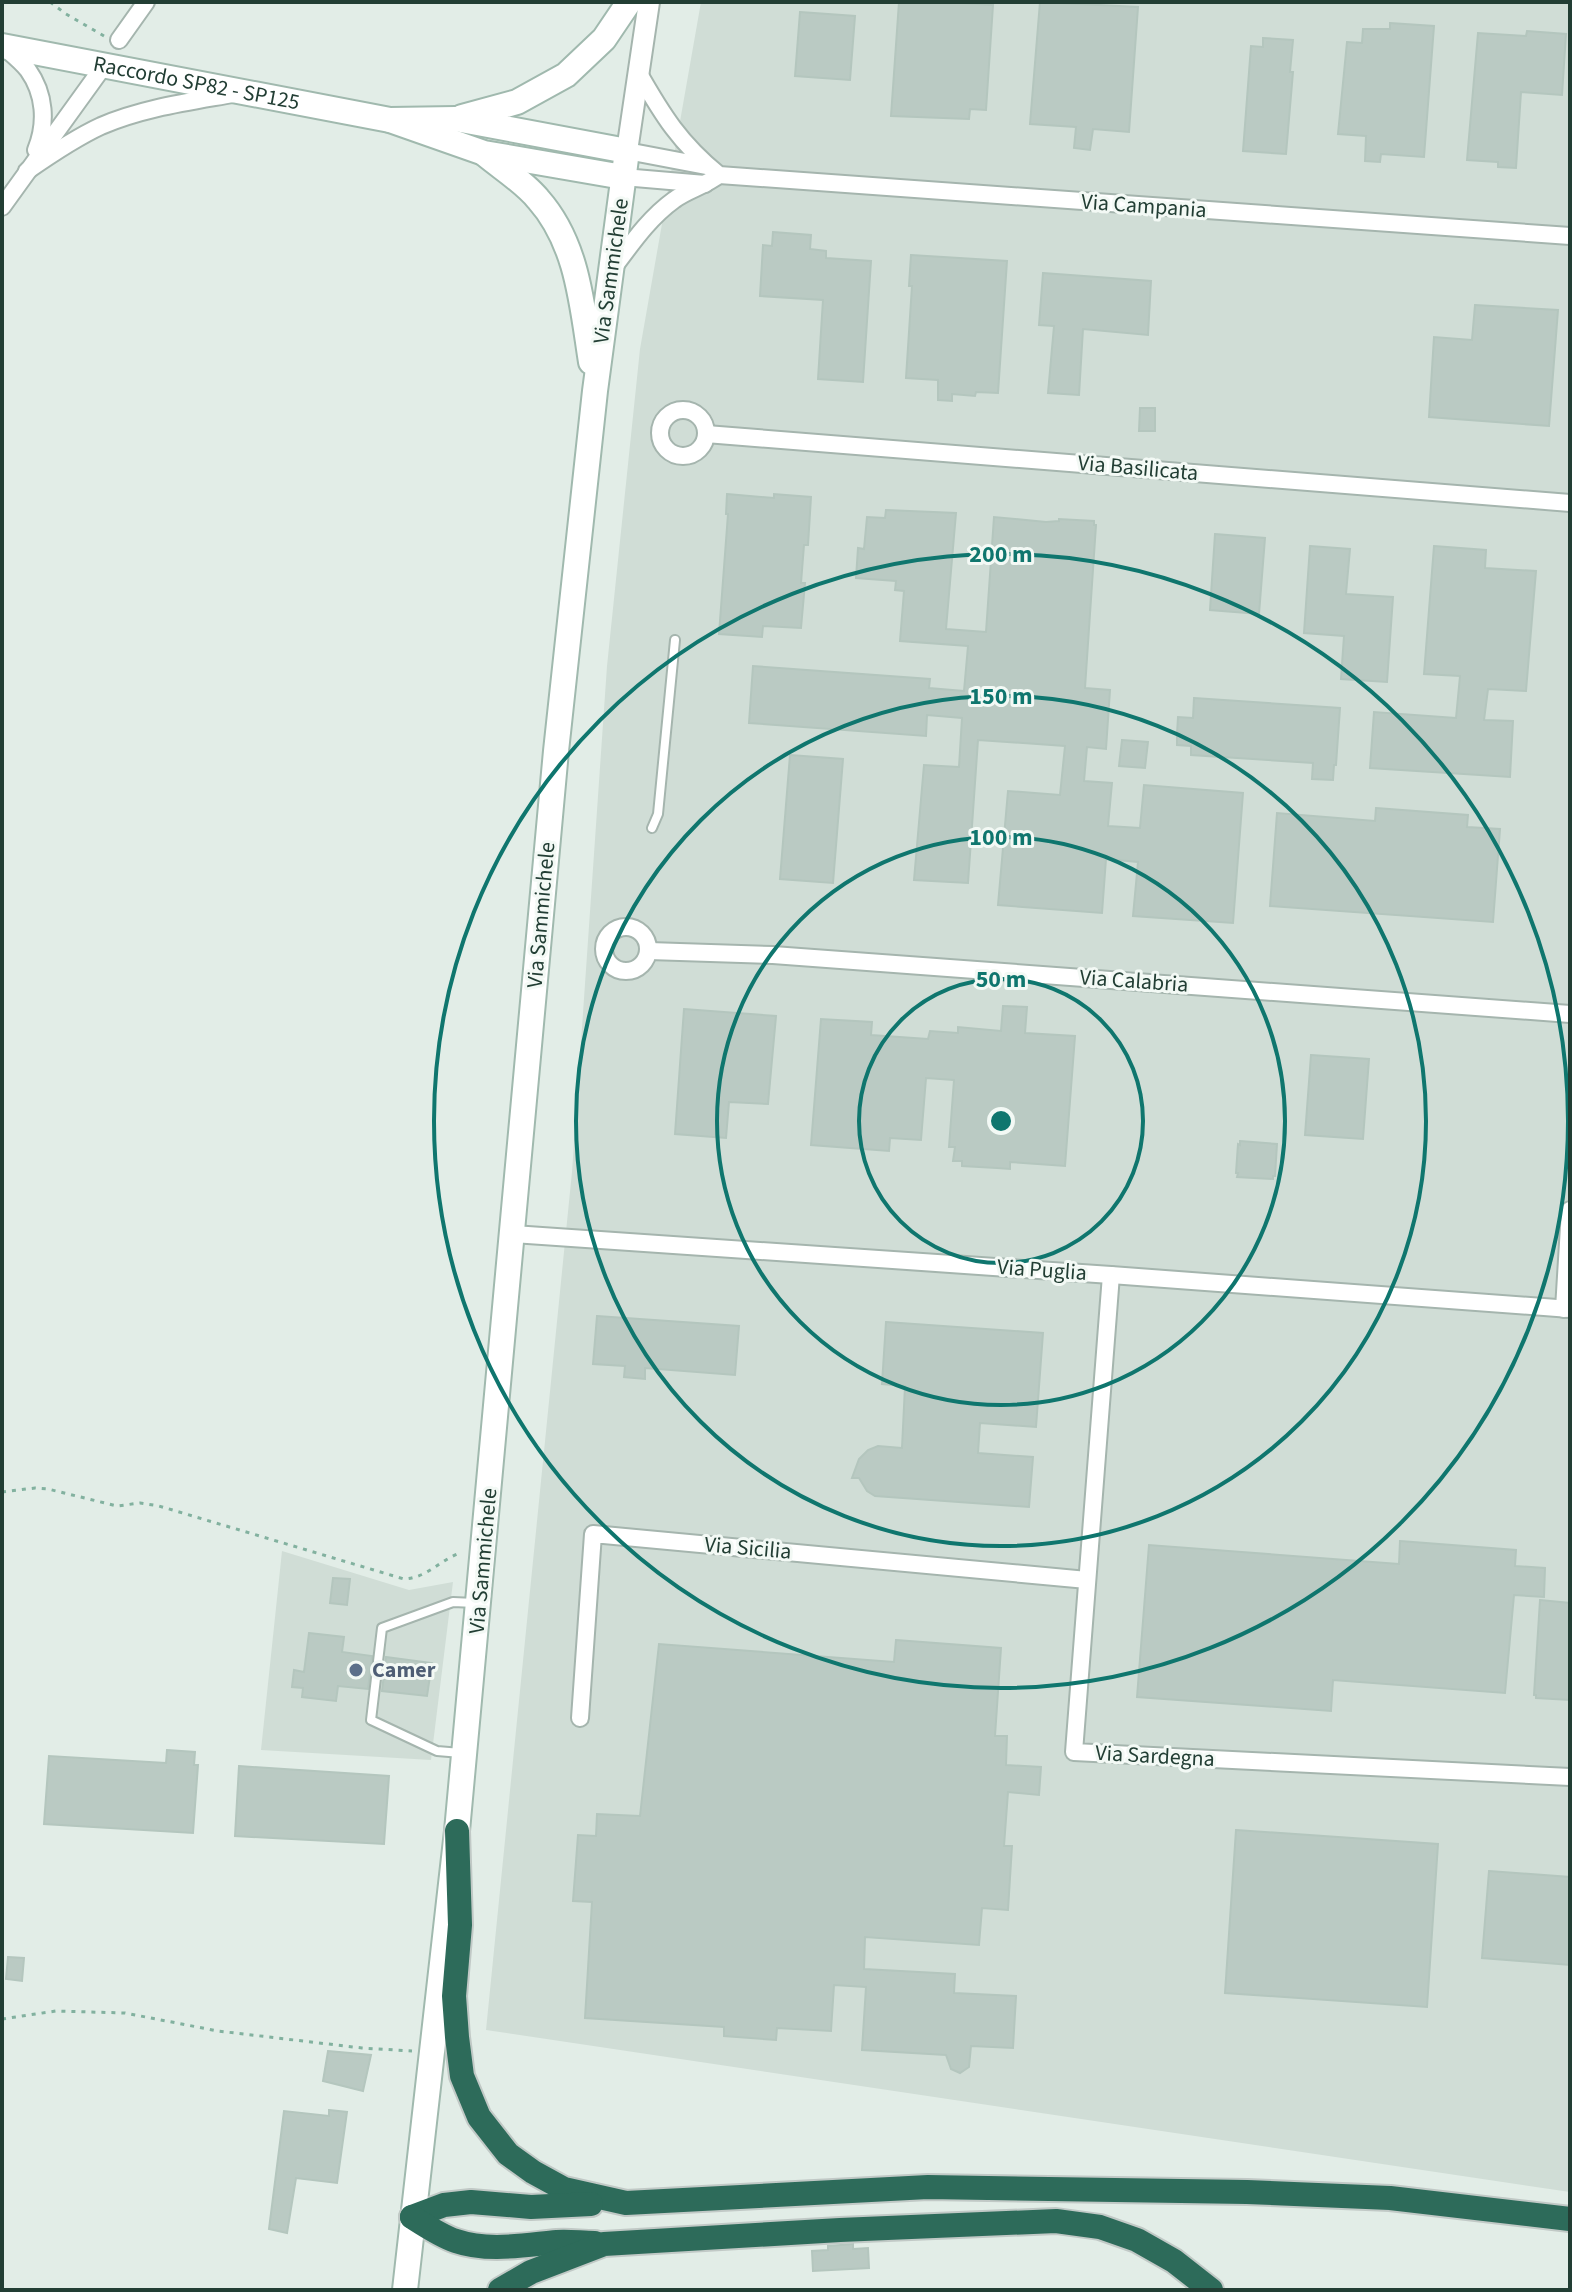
<svg xmlns="http://www.w3.org/2000/svg" width="1572" height="2292" font-family="'Source Sans 3',sans-serif">
<rect width="100%" height="100%" fill="#e2ede7"/>
<g fill="#d0ddd6">
<polygon points="701,2 1570,2 1570,2192 486,2030 572,1172 607,666 640,349"/>
<polygon points="282,1551 409,1590 453,1582 431,1760 261,1750"/>
</g>
<g fill="#bacac3" stroke="#b4c6be" stroke-width="2">
<polygon points="899,2 947,2 993,5 986,110 970,109 969,119 891,116"/>
<polygon points="1040,2 1138,7 1129,132 1093,129 1090,150 1074,148 1076,127 1030,124"/>
<polygon points="800,12 855,16 850,80 795,76"/>
<polygon points="1390,23 1434,26 1424,157 1381,154 1380,162 1365,161 1366,136 1338,134 1347,42 1362,43 1363,29 1390,29"/>
<polygon points="1527,31 1566,34 1562,95 1521,92 1516,168 1498,167 1498,162 1467,160 1478,33 1526,36"/>
<polygon points="1263,38 1293,40 1290,72 1293,72 1286,154 1243,151 1251,46 1263,47"/>
<polygon points="773,232 811,235 810,249 826,251 826,258 871,261 863,382 818,379 823,300 760,296 763,245 772,246"/>
<polygon points="911,255 1007,261 998,393 976,392 975,396 952,394 952,401 938,400 938,380 906,378 912,286 909,286"/>
<polygon points="1043,273 1151,281 1148,335 1083,329 1079,395 1048,393 1054,326 1039,325"/>
<polygon points="1475,305 1558,310 1549,426 1429,417 1434,337 1472,340"/>
<polygon points="1140,408 1155,408 1155,431 1139,431"/>
<polygon points="727,494 774,498 774,494 811,497 808,545 804,545 801,583 805,583 801,628 763,626 762,637 719,634 728,514 726,514"/>
<polygon points="886,510 956,513 946,629 986,632 994,517 1046,522 1059,521 1059,519 1094,521 1094,525 1096,525 1085,688 1110,690 1106,749 1087,747 1084,781 1112,783 1108,826 1140,828 1144,785 1243,793 1233,923 1133,916 1138,862 1106,859 1102,913 998,905 1008,791 1060,795 1065,746 978,740 968,883 914,880 924,765 959,767 962,718 927,715 926,736 749,723 753,666 930,679 929,688 964,691 968,646 900,641 904,591 895,590 896,581 856,578 858,548 864,549 867,517 885,518"/>
<polygon points="1215,534 1265,538 1259,614 1210,610"/>
<polygon points="1310,546 1350,549 1346,594 1393,597 1387,682 1341,679 1344,636 1304,633"/>
<polygon points="1434,546 1486,550 1485,568 1536,571 1526,691 1488,689 1484,720 1513,721 1510,777 1370,768 1374,712 1456,718 1460,676 1424,674"/>
<polygon points="1194,698 1340,708 1336,765 1334,765 1333,780 1312,779 1313,763 1191,755 1191,746 1177,745 1177,734 1178,717 1193,718"/>
<polygon points="1122,740 1148,742 1145,768 1119,766"/>
<polygon points="790,755 843,759 833,883 780,879"/>
<polygon points="1376,808 1468,815 1467,827 1500,829 1493,922 1270,906 1277,813 1375,821"/>
<polygon points="1003,1006 1027,1007 1025,1033 1075,1036 1065,1166 1010,1162 1010,1169 997,1168 962,1166 962,1161 953,1161 955,1147 949,1147 954,1080 926,1078 921,1140 890,1138 889,1151 811,1145 821,1019 872,1022 871,1035 928,1039 930,1031 958,1033 958,1027 1001,1031"/>
<polygon points="684,1009 776,1016 768,1104 729,1102 726,1138 675,1134"/>
<polygon points="1311,1055 1369,1059 1363,1139 1305,1135"/>
<polygon points="1240,1141 1277,1144 1275,1176 1273,1176 1273,1179 1237,1177 1238,1173 1236,1173 1238,1144 1240,1145"/>
<polygon points="597,1316 739,1326 735,1375 645,1368 645,1379 624,1377 625,1366 593,1364"/>
<polygon points="886,1322 1043,1333 1036,1427 980,1423 978,1453 1033,1457 1029,1507 875,1496 867,1491 859,1478 852,1478 859,1459 868,1450 878,1446 902,1448 905,1386 882,1384"/>
<polygon points="1400,1541 1516,1550 1515,1566 1545,1568 1544,1597 1514,1595 1505,1693 1333,1680 1331,1711 1137,1697 1149,1545 1399,1564"/>
<polygon points="333,1578 350,1579 347,1605 330,1603"/>
<polygon points="1540,1600 1570,1603 1570,1700 1536,1698 1536,1695 1534,1695"/>
<polygon points="309,1633 344,1637 342,1652 372,1656 368,1689 338,1686 336,1701 302,1697 303,1688 292,1687 294,1670 304,1672"/>
<polygon points="896,1640 1001,1648 995,1736 1007,1736 1006,1765 1041,1767 1039,1795 1008,1792 1004,1846 1012,1846 1008,1910 982,1908 979,1945 865,1937 864,1969 955,1974 954,1993 1016,1996 1013,2048 971,2046 969,2067 960,2073 951,2069 946,2055 862,2050 866,1987 834,1985 831,2031 777,2028 776,2040 724,2036 724,2027 585,2018 592,1902 573,1901 578,1835 596,1836 597,1814 640,1816 659,1644 894,1662"/>
<polygon points="386,1657 432,1663 427,1696 382,1691"/>
<polygon points="167,1750 195,1752 194,1765 198,1765 193,1833 44,1824 49,1756 166,1763"/>
<polygon points="239,1766 389,1776 384,1844 235,1836"/>
<polygon points="1236,1830 1438,1844 1427,2007 1225,1993"/>
<polygon points="1489,1871 1570,1877 1570,1965 1482,1958"/>
<polygon points="8,1957 24,1958 22,1981 6,1979"/>
<polygon points="328,2051 371,2055 363,2091 323,2081"/>
<polygon points="329,2110 347,2112 337,2183 296,2178 287,2233 269,2229 284,2111 329,2116"/>
<polygon points="853,2244 853,2249 868,2248 869,2268 813,2271 812,2251 828,2250 828,2246"/>
</g>
<g fill="none" stroke-linecap="round" stroke-linejoin="round">
<g stroke="#a5b5ae" stroke-width="12">
<g id="service">
<polyline points="652,828 658,814 675,640"/>
<polyline points="461,1753 437,1751 371,1720 382,1628 453,1602 475,1603"/>
</g>
</g>
<g stroke="#a5b5ae" stroke-width="20">
<g id="minor">
<polyline points="119,40 146,2"/>
<path d="M5 48C12 54 22 62 28 70 45 94 47 123 36 150"/>
<path d="M638 72C663 116 680 143 719 175L1570 236"/>
<polyline points="627,151 706,166"/>
<path d="M27 171C50 155 75 138 101 126 143 108 188 102 233 94"/>
<polyline points="623,177 705,184"/>
<polyline points="2,207 103,67"/>
<path d="M614 267C632 243 649 218 674 200 687 190 705 186 719 175"/>
<circle cx="683" cy="433" r="23"/>
<polyline points="706,434 1570,503"/>
<circle cx="626" cy="949" r="22"/>
<polyline points="649,951 773,955 1570,1014"/>
<polyline points="513,1234 1111,1275 1570,1309"/>
<polyline points="1111,1275 1074,1752 1570,1777"/>
<polyline points="1564,1309 1570,1210"/>
<polyline points="580,1718 593,1534 1087,1580"/>
</g>
</g>
<g stroke="#a5b5ae" stroke-width="24">
<polyline id="tertiary" points="627,151 649,2"/>
</g>
<g stroke="#a0b9ae" stroke-width="28">
<g id="secondary">
<path id="s1" d="M2 46 390 120 484 153 623 177"/>
<polyline points="462,117 517,102 566,75 604,39 629,2"/>
<polyline points="390,120 456,119 627,151 595,391 556,751 457,1831 405,2290"/>
<path d="M486 155C503 169 524 182 538 199 578 244 582 305 591 362"/>
</g>
</g>
<g stroke="#c1c9c6" stroke-width="28">
<g id="motorway">
<polyline points="457,1831 460,1925 454,1996 457,2037 462,2076 479,2117 508,2154 533,2172 564,2189 626,2203 928,2187 1247,2192 1390,2198 1570,2219"/>
<polyline points="412,2217 444,2205 471,2202 531,2207 591,2204"/>
<path d="M412 2217C426 2226 441 2236 456 2241 488 2252 524 2245 557 2242 569 2241 582 2243 595 2243"/>
<polyline points="500,2290 531,2272 604,2244 840,2230 1056,2221 1100,2227 1137,2240 1174,2261 1211,2290"/>
</g>
</g>
<g stroke="#82b19f" stroke-width="3" stroke-dasharray="4 6" stroke-linecap="butt">
<polyline points="50,2 66,14 104,36"/>
<path d="M2 1492 35 1488 48 1489 117 1506 140 1503 159 1506 404 1579C427 1578 440 1560 460 1553"/>
<polyline points="2,2019 56,2011 125,2013 218,2031 362,2048 412,2051"/>
</g>
<use href="#service" stroke="#fff" stroke-width="8"/>
<use href="#minor" stroke="#fff" stroke-width="16"/>
<use href="#tertiary" stroke="#fff" stroke-width="20"/>
<use href="#secondary" stroke="#fff" stroke-width="24"/>
<use href="#motorway" stroke="#2d6b5a" stroke-width="24"/>
</g>
<g fill="none" stroke="#0f766e" stroke-width="4">
<circle cx="1001" cy="1121" r="142"/>
<circle cx="1001" cy="1121" r="284"/>
<circle cx="1001" cy="1121" r="425"/>
<circle cx="1001" cy="1121" r="567"/>
</g>
<circle fill="#5c6f8a" stroke="#f3f9f5" stroke-width="3" cx="356" cy="1670" r="8"/>
<g text-anchor="middle" dominant-baseline="central" stroke-width="6" stroke-linejoin="round" paint-order="stroke">
<g font-size="22" fill="#223e34" stroke="#f3f9f5">
<text stroke="none"><textPath href="#s1" startOffset="198">Raccordo SP82 - SP125</textPath></text>
<text transform="translate(1144 206) rotate(4)">Via Campania</text>
<text transform="translate(611 271) rotate(-82)">Via Sammichele</text>
<text transform="translate(1138 468) rotate(5)">Via Basilicata</text>
<text transform="translate(541 915) rotate(-85)">Via Sammichele</text>
<text transform="translate(1134 981) rotate(4)">Via Calabria</text>
<text transform="translate(1042 1270) rotate(4)">Via Puglia</text>
<text transform="translate(748 1548) rotate(5)">Via Sicilia</text>
<text transform="translate(483 1561) rotate(-85)">Via Sammichele</text>
<text transform="translate(1155 1756) rotate(3)">Via Sardegna</text>
</g>
<g font-size="22" font-weight="bold" fill="#4e5e75" stroke="#f3f9f5" text-anchor="start">
<text x="372" y="1670">Camer</text>
</g>
</g>
<circle cx="1001" cy="1121" r="12" fill="#0f766e" stroke="#f3f9f5" stroke-width="4"/>
<g font-size="24" text-anchor="middle" font-weight="bold" fill="#0f766e" stroke="#f3f9f5" stroke-width="6" stroke-linejoin="round" paint-order="stroke">
<text x="1001" y="562">200 m</text>
<text x="1001" y="704">150 m</text>
<text x="1001" y="845">100 m</text>
<text x="1001" y="987">50 m</text>
</g>
<rect width="1572" height="2292" fill="none" stroke="#223e34" stroke-width="8"/>
</svg>
